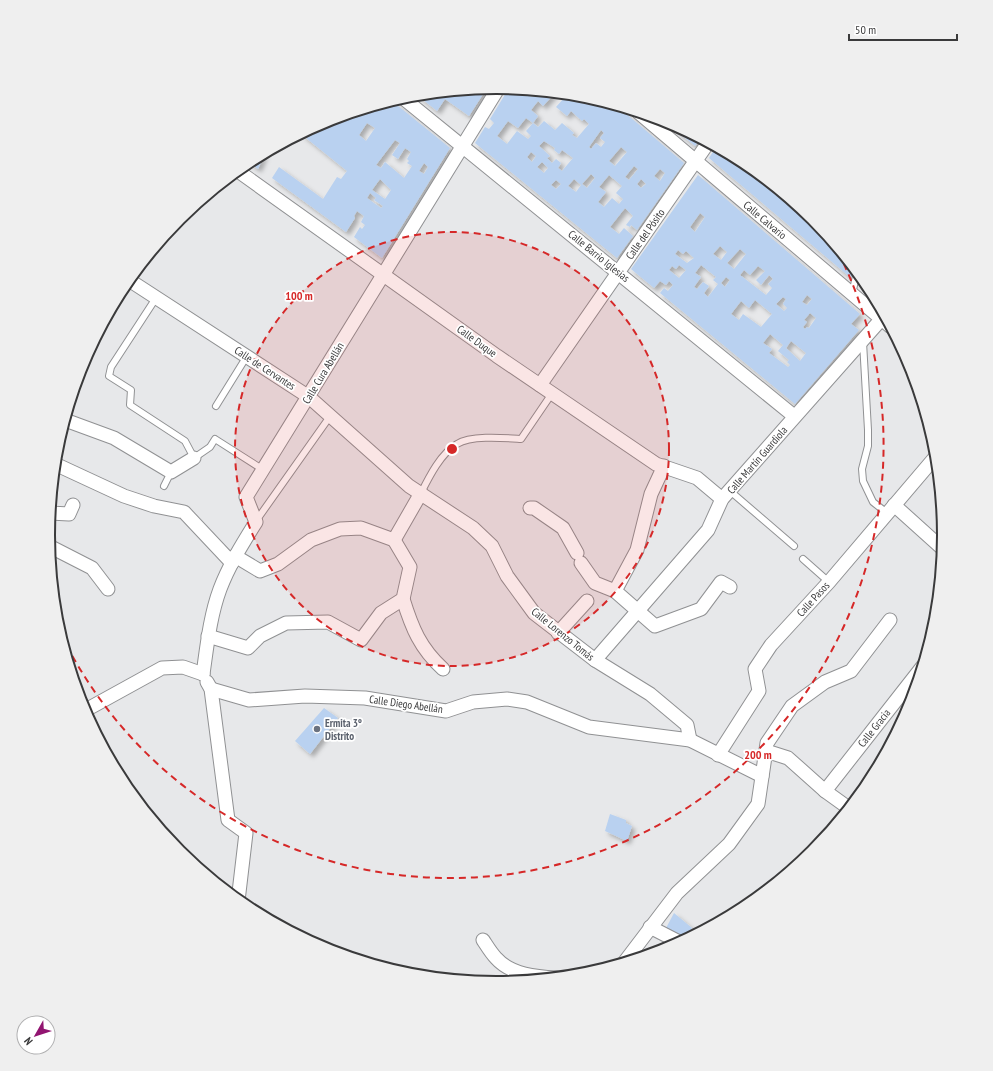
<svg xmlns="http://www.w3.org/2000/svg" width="993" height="1071" font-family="'PT Sans Narrow',sans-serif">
<defs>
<filter id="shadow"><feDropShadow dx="3.5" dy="3.5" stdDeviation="2" flood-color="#0004"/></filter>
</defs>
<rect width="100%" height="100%" fill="#e7e8ea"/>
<g fill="#b9d1f0" fill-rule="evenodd" filter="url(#shadow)">
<polygon points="487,88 469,116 445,99 437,111 417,95"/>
<path d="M509 88 528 90 526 93 532 97 537 91 555 93 543 106 538 101 531 110 538 116 533 123 526 118 518 128 508 121 497 136 507 144 517 131 528 139 531 136 526 131 533 123 538 127 544 121 555 130 562 123 574 133 572 135 577 138 589 124 584 119 582 121 571 111 567 116 556 107 565 97 560 93 577 95 574 98 580 102 583 99 579 95 584 96 617 106 684 163 637 230 631 225 630 227 626 225 633 216 625 208 610 227 619 234 624 228 633 236 617 258 475 143 485 127 489 129 494 123 490 119ZM601 130 604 133 600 138 605 142 601 147 596 143 591 149 589 147ZM544 141 555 148 554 150 559 154 562 150 573 158 562 171 558 168 561 163 556 159 552 163 547 158 550 156 539 146ZM621 147 627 152 615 166 609 161ZM531 152 536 156 532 162 527 157ZM542 162 548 168 544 173 537 167ZM634 166 638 169 629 180 625 177ZM660 169 665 173 660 181 654 176ZM591 174 595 178 587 188 582 184ZM609 175 622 186 616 193 623 199 619 204 612 198 604 207 598 202 606 192 599 187ZM574 179 581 185 576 192 568 186ZM641 179 646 184 641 188 637 184ZM556 180 561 184 556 189 551 185Z"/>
<path d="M392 101 450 148 382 258 354 237 360 227 362 229 365 225 361 222 364 216 357 211 354 216 355 218 346 232 272 178 279 167 323 199 337 177 341 179 347 171 301 134 323 122 327 125 333 119ZM367 123 375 128 366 141 359 135ZM395 140 400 143 392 155 398 159 405 148 411 152 407 159 409 161 407 163 412 166 404 178 385 162 381 168 376 165ZM424 163 428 167 424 174 419 171ZM380 179 391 190 385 199 372 190ZM370 193 376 198 374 200 383 206 381 208 367 198Z"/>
<polygon points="663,120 668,121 701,138 695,146"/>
<polygon points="716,147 746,163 814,219 854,268 851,278 709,158"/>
<polygon points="265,153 258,169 248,162 255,159"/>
<path d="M698 175 860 314 851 324 859 330 795 404 660 293 664 288 668 291 673 285 669 281 666 285 660 281 654 288 631 269ZM700 213 705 217 695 232 690 227ZM720 246 727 252 721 260 713 254ZM740 249 746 254 734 269 727 263ZM678 250 683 254 686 251 694 258 687 263 675 254ZM679 265 686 270 679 278 669 270 672 266 676 269ZM701 265 716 277 713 280 718 284 708 297 704 293 709 286 703 282 697 289 694 287 701 277 695 273ZM758 266 765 271 756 280 761 285 769 275 773 279 768 284 772 288 766 295 740 275 744 270 750 275ZM726 277 730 280 725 287 721 283ZM807 295 812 299 807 305 802 302ZM783 297 786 299 783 304 787 308 784 311 776 304ZM755 300 772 314 761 327 743 314 739 320 731 314 741 301 749 308ZM810 313 816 318 809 328 807 327 805 329 803 327 807 322 804 320ZM770 334 783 345 778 351 789 360 787 362 790 365 788 367 769 353 772 349 763 343ZM791 341 806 353 800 361 786 348Z"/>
<polygon points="860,275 870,287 876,300 859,284"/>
<polygon points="324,708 338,718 310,754 295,741"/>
<polygon points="610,814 626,820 626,823 632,826 627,841 605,831"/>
<polygon points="674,913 692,928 685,940 665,930"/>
</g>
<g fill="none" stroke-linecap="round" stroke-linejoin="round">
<g stroke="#909193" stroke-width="8">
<g id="service">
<polyline points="852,294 857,272"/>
<polyline points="156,298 111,367 109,376 131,390 130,405 185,441 194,458 210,447 215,439 262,469"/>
<polyline points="863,342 868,430 868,446 862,469 863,481 873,502 887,513"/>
<polyline points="216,406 247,356"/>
<polyline points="164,486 171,472"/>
<polyline points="730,491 794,546"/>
<path d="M421 493C429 477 441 453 457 444 471 435 505 438 521 439L553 392"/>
<polyline points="256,521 331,415"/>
<polyline points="803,559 829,582"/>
</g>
</g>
<g stroke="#909193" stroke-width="15">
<g id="minor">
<polyline points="403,98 794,416"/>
<polyline points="638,112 891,327"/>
<polyline points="238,171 497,356 656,464 697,478 722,499"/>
<polyline points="129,280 309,397 409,486 473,528 492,546 507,576 534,613 595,660 650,694 687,725 690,740"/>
<polyline points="540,385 708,143"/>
<polyline points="65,420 114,438 171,472 194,458"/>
<polyline points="55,464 124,496 154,506 184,512 232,563"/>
<polyline points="664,466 651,494 637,550 615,591 655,626 701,609 721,582 730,587"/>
<polyline points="894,505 944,550"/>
<polyline points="530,508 534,508 563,528 577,553"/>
<polyline points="50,513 69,514 73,505"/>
<polyline points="49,546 92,568 108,589"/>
<polyline points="235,556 260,571 278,564 311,540 340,529 361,528 394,540 421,493"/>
<polyline points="581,563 595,583 615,591"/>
<path d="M403 599C412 628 420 648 443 669"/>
<polyline points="558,633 587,601"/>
<polyline points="208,636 248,648 260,636 286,623 328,622 361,640 381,613 403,599 410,567 394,540"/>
<polyline points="595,660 708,530 722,499 885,315"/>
<path d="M203 674C207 646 210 616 220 589 229 565 243 543 256 522L246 497 499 87"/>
<polyline points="207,682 211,689 228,820 246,833 238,901"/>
<polyline points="211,689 249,700 305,696 365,698 446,711 473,702 507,699 527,702 589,727 690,740 762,776"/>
<polyline points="84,711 162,668 183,667 203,674"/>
<polyline points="766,751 788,758 825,791 850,809"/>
<polyline points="718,755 759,691 755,669 771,645 829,582 937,455"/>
<polyline points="825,791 923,666"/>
<polyline points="650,927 681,943"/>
<path d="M483 940C487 946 491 953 496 958 511 975 537 977 557 978"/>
<polyline points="623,964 677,893 729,844 758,804 767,743 792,706 825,682 851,671 890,620"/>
</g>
</g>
<use href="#service" stroke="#fff" stroke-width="6"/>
<use href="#minor" stroke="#fff" stroke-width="13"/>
</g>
<circle cx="452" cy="449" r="217" fill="#d62828" fill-opacity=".12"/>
<g fill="none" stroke="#d62828" stroke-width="2" stroke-dasharray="7 5">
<circle cx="452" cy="449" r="217"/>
<path d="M833 242A433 433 0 1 1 60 632"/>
</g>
<circle fill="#6b7280" stroke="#fff" stroke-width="1.5" cx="317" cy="729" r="4"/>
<g text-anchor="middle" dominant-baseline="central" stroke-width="3.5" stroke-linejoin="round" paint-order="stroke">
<g font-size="11" fill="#3a3a3b" stroke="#fff">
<text transform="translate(765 220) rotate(40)">Calle Calvario</text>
<text transform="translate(645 234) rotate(-55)">Calle del Pósito</text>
<text transform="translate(599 256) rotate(39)">Calle Barrio Iglesias</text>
<text transform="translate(477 341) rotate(36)">Calle Duque</text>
<text transform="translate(265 368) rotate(33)">Calle de Cervantes</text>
<text transform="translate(323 373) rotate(-59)">Calle Cura Abellán</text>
<text transform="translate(757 460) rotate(-49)">Calle Martín Guardiola</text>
<text transform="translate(813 599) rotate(-48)">Calle Pasos</text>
<text transform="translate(563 634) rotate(39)">Calle Lorenzo Tomás</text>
<text transform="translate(406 704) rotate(8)">Calle Diego Abellán</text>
<text transform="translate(874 728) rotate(-52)">Calle Gracia</text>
</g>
<g font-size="11" font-weight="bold" fill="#5b616d" stroke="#fff" text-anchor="start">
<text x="325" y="723">Ermita 3º<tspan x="325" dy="13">Distrito</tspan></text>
</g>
</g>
<path d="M0 0H993V1071H0ZM55 535a441 441 0 1 1 882 0a441 441 0 1 1-882 0Z" fill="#efefef" fill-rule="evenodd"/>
<path fill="none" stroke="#3a3a3b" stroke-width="2" d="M55 535a441 441 0 1 1 882 0a441 441 0 1 1-882 0Z"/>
<circle cx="452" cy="449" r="6" fill="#d62828" stroke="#fff" stroke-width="2"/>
<g font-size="12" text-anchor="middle" font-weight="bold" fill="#d62828" stroke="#fff" stroke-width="3.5" stroke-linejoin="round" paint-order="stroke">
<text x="299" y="300">100 m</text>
<text x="758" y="759">200 m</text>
</g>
<g transform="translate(36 1035) rotate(231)"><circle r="19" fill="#ffffff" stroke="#b0b0b1"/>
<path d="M0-3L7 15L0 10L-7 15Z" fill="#921571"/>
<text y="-6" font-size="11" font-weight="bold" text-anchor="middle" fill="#3a3a3b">N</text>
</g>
<path d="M849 34v6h108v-6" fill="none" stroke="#3a3a3b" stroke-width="2"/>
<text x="855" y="34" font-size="12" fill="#3a3a3b" stroke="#ffffff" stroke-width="3" paint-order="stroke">50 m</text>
</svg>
